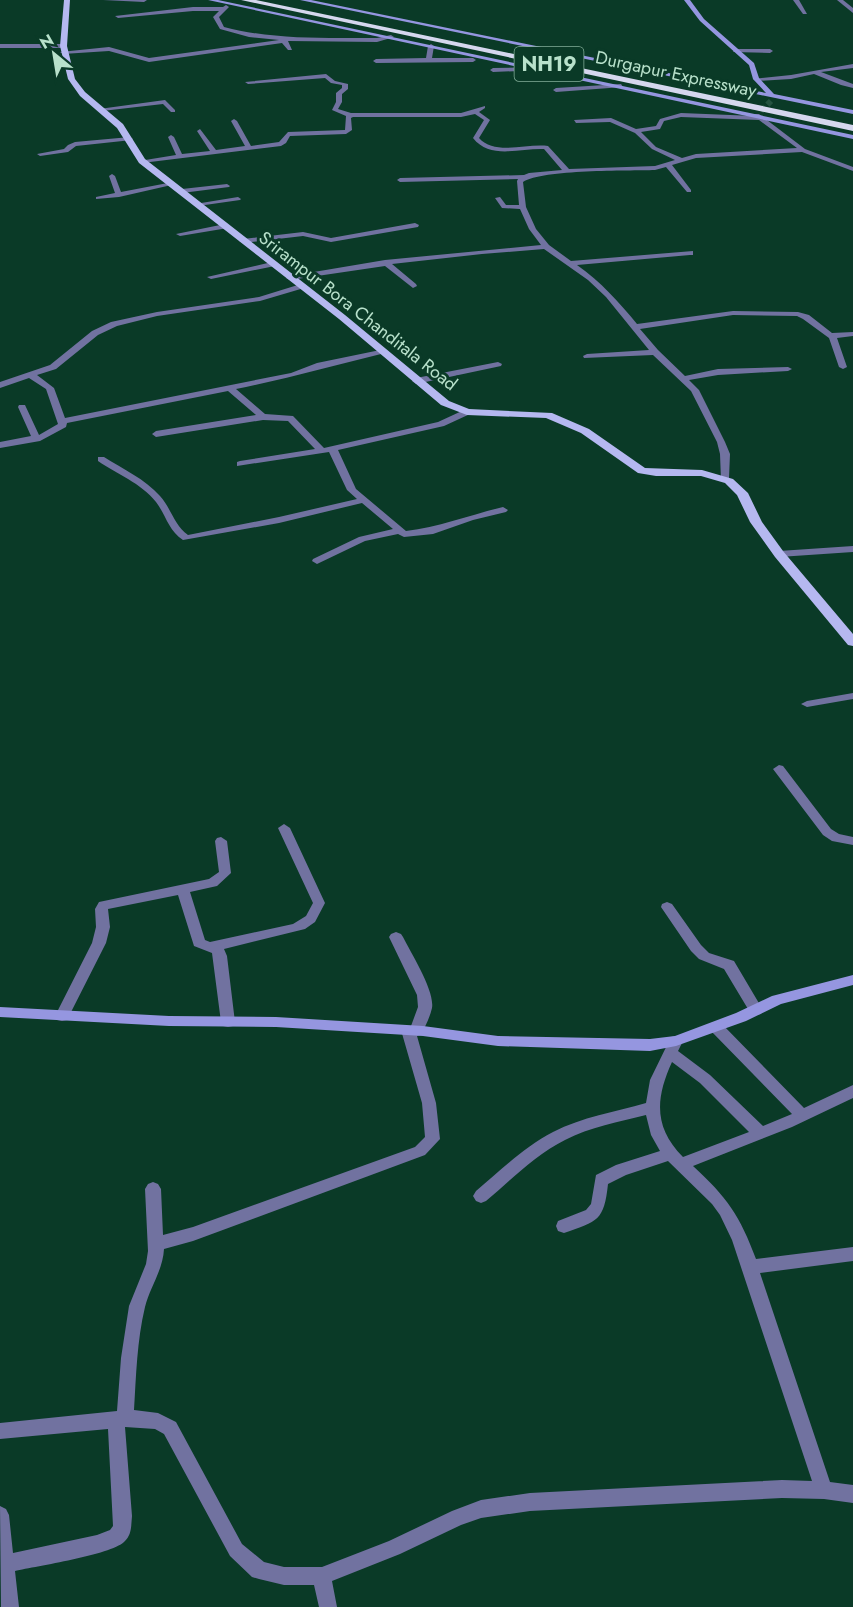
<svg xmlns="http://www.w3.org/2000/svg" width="853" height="1607" font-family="Jost,sans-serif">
<rect width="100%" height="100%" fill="#0a3a27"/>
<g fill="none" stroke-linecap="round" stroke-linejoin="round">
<polyline stroke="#245340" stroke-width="6" stroke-dasharray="6 3" stroke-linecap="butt" points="761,111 771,101"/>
<g fill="#7172a0" fill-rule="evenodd">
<polygon points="103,0 147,0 144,2"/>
<polygon points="793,0 799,0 807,14 803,14"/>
<polygon points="837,0 843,0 853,8 853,13"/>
<path d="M226 5 229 7 219 17 224 27C274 40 325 38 377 38L391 35 394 37 377 42 288 41 292 50H288L282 43 149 62 109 51 63 54 60 52 109 47 149 58 279 40 249 37 220 29 213 17 219 11H193L118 18 115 16 193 7H223Z"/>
<polygon points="0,44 61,44 64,46 61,48 0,48"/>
<polygon points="431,44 434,46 432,58 473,58 476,60 473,62 376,63 373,61 376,59 426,58 428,46"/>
<polygon points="735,49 770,49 773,51 770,53 733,52"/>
<polygon points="853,64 853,68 821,72 853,84 853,88 841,85 814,74 791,79 756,81 753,79 791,75"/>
<polygon points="540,67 542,70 493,72 490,70 493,68"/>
<path d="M326 74 335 81 348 84V89L342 94V102L338 109 351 113H461L485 106V108L479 112 490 120 479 138C495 156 527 143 548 146L569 169 655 166 675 160 652 149 635 133 610 122 576 123 574 120 611 118 636 129 656 126 660 119 681 113 755 116V114H759L805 149 853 167V171L802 152 696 158 672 165 691 190V192H687L666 167 655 170C628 171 543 169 523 182L526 207 536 229 549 245 571 261 693 251V255H690L577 265C601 282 619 302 637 324L733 311 798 312 809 315 832 333 853 332V336L837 338 847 367 843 369 839 367 829 338 803 319 797 316 733 315 640 329 658 350 685 376 718 369 788 367 792 369 788 371 718 375 689 380 699 390 725 442 730 454 729 478 724 481 721 480 720 454 717 442 691 391 653 355 584 358 583 356 587 354 649 350 606 297 588 280 544 249 482 254 392 264 416 284 417 286 413 288 385 266 290 280 286 278 290 276 385 260 541 245 529 229 520 209 502 208 495 198 500 197 506 205H519L517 181 518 179 400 182 397 180 400 178 524 175 529 173 562 170 544 149C520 148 490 160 473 138L484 120 475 114 461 117H353L351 118 352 130 346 134 290 136 286 143 281 146 142 163 139 161 176 155 168 137 171 135 174 137 182 154 210 151 197 131 200 129 216 150 245 146 231 121 234 119 237 121 251 146 279 142 288 132 345 130 346 116 332 110 336 102V93L342 88V85L331 83 325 78 248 84 245 82ZM681 117 759 120 797 148 696 154 682 158 656 147 641 132 660 129 664 121Z"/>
<polygon points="621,84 623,87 556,92 553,90 556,88"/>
<polygon points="165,100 175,110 175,112 171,112 163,104 102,111 99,109"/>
<polygon points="130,137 133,139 132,140 76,146 68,152 40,156 37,154 64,149 68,145 75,142"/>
<polygon points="112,174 115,176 121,192 173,182 176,184 119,197 96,199 96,197 115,193 109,176"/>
<polygon points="227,184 230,186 229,187 182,193 179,191 182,189"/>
<polygon points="238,197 241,199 240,200 198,206 195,204"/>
<polygon points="415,223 419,225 418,227 331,242 303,236 243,243 239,241 243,239 303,232 331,238"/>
<polygon points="225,224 229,226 228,228 180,236 176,234"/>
<polygon points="272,262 276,264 275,266 211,279 207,277"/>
<path d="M301 284 305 286 304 288 260 301 157 316 117 326 98 335 56 369 37 375 54 388 65 418 291 373 317 363 385 349V353C335 365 286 379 236 389L265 414 293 416 324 448 438 422 464 410H470V414L444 426 338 450 356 489 406 531C439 527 470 515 503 507L508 510 506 512 473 520 433 534 404 537 398 534 365 541 317 564 312 561 313 559 359 537 393 529 362 503 279 523 183 540C168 530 166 515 156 502 141 483 117 474 98 461V457H104C123 469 145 479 160 496 171 508 174 525 188 535L279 517 357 499 347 490 329 452 237 466V462L240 461 315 449 288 421 263 420 156 437 152 434 156 431 256 415 228 391 67 423 66 427 40 441 0 448V442L31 436 18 407 19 405H25L39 435 58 424 46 389 29 378 0 388V382L50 365 92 331 111 322 157 312 259 297Z"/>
<polygon points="498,362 502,364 501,366 416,384 412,381 416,378"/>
<polygon points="853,546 853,552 779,557 774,554 779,551"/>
<polygon points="853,693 853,699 807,707 801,704 807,701"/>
<polygon points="779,765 783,766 831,829 839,834 853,837 853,845 832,841 823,835 773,769"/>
<polygon points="284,824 290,828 325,903 315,922 305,929 224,949 227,956 235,1022 233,1026 228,1027 223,1026 221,1022 212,953 194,946 178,895 108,909 110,927 106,943 67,1020 62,1021 57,1020 55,1016 92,943 96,927 95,909 99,902 209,879 219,872 215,841 217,838 221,837 227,841 231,873 217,886 190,892 205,940 210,942 293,924 306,916 313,903 278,828"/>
<polygon points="667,902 672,904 701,945 709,953 734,961 763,1010 761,1014 756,1015 751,1014 724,969 699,959 691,951 661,907 662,904"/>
<path d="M396 932 401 934 403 937C411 953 435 991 432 1008 430 1017 425 1027 421 1035L417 1036 436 1103 440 1139 425 1155 193 1241 164 1249C163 1270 150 1287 145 1307 137 1340 136 1376 134 1410L158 1413 176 1422 242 1544 264 1562 284 1567H322L389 1541 452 1511 481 1500 530 1493 782 1480 812 1481 732 1240 720 1215 712 1204 668 1161 626 1175 608 1184C604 1221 598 1221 564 1233L558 1231 556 1226 558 1221 586 1210 591 1204 596 1175 616 1165 660 1151 651 1135 646 1115C619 1122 590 1127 565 1140 535 1155 511 1180 486 1201L481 1203 476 1201 473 1196 476 1191C500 1171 524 1147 553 1132 582 1117 615 1112 646 1103L650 1080 671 1037 676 1036 681 1037 683 1041 678 1051 710 1075 763 1126 792 1114 711 1031 709 1027 711 1023 716 1022 721 1023 804 1108 853 1085V1098L792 1127 693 1166C727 1197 740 1216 756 1259L853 1247V1261L760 1273 830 1482 853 1485V1503L824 1499 782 1498 530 1511 481 1518 461 1525 400 1554 332 1581 337 1607H319L314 1585H284L259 1579 252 1577 230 1556 164 1434 155 1429 125 1427 132 1516C131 1526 132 1535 124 1542 110 1555 37 1566 15 1571L19 1607H1L0 1506 6 1509 9 1515 13 1553 97 1535 110 1530 113 1526 108 1429 0 1439V1423L117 1411 121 1358 129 1306 146 1264 148 1251 145 1189 148 1184 153 1182 158 1184 161 1189 163 1235 193 1227 415 1147 425 1137 422 1103 401 1030 403 1026H411L418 1007 417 995 389 937 391 934ZM672 1062 700 1083 749 1132 683 1157C654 1128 655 1099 672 1062Z"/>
</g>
<g fill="#9596e0" fill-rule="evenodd">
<polygon points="208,0 218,0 853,135 853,139"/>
<polygon points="300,0 311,0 766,93 753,79 749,65 700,21 684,0 690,0 704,19 754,63 759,78 774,94 853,110 853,114"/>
<polygon points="853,975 853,985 781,1004 746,1021 676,1046 650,1051 498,1046 423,1036 276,1027 169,1026 0,1017 0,1007 169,1016 276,1017 423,1026 498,1036 650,1039 675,1036 736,1013 772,996"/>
</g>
<polygon fill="#b5b8f0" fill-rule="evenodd" points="64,0 70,0 67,46 75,79 85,92 123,124 145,159 345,315 449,401 469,409 552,413 589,429 645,468 702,470 733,479 748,493 762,522 783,551 853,634 853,646 848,645 775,557 750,522 737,495 725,483 701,476 656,476 638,473 581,433 546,418 467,415 441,405 339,319 139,163 117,128 80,96 68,79 60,46"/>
<polygon fill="#d5d7ee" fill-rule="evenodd" points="241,0 256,0 853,125 853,131"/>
</g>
<g text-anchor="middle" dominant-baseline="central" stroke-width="6" stroke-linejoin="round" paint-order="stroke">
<g font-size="18" fill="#b8e1cb" stroke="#0a3a27">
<text transform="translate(676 74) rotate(12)">Durgapur Expressway</text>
<text transform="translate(358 311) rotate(38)">Srirampur Bora Chanditala Road</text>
</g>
<rect fill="#0a3a27" stroke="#84af9a" stroke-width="1.5" x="514.5" y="47" width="69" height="34" rx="4.5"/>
<g font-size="20" font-weight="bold" fill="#b8e1cb">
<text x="549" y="64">NH19</text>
</g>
</g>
<g transform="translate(54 54) rotate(330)" stroke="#0a3a27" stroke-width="4.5" paint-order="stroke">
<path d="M0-4.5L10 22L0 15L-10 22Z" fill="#b8e1cb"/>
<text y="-9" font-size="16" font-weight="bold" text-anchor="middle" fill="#b8e1cb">N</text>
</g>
</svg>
